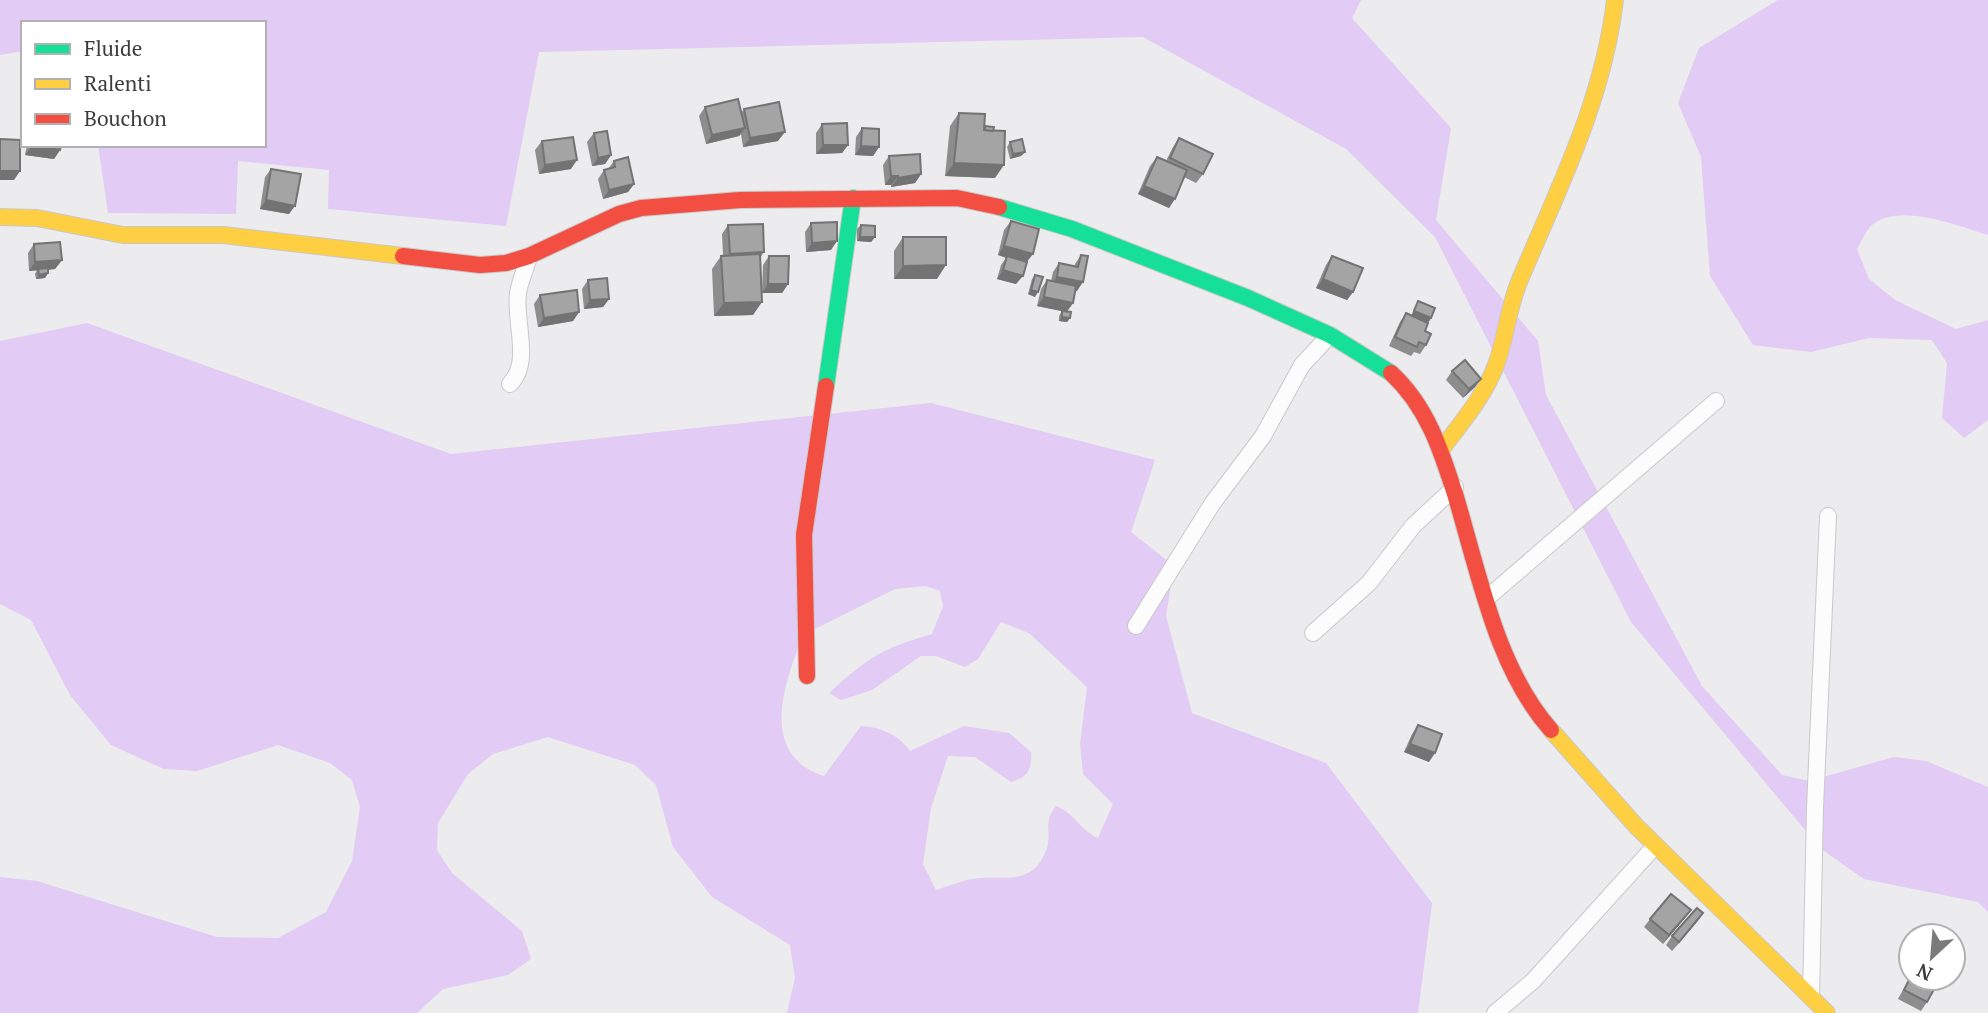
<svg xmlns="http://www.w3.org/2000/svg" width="1988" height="1013" font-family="'PT Serif',serif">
<rect width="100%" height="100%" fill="#ecebed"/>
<g fill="#e2cbf4" fill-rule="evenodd">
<polygon points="0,0 1361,0 1352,18 1451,128 1436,220 1538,341 1546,395 1702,686 1782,775 1809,781 1894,757 1926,761 1988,787 1988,912 1978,902 1864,879 1821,849 1631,622 1435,237 1346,149 1143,37 539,52 506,226 328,209 329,170 238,161 236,214 108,213 98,145 264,145 264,23 23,23 23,51 0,55"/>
<path d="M1778 0H1988V235C1958 226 1899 202 1872 225 1866 230 1861 242 1857 249L1869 279 1895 300 1956 329 1988 320V420L1964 438 1942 418 1947 363 1932 340 1869 338 1811 352 1753 345 1710 276 1701 157 1678 103 1699 48Z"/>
<path d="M87 323 451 454 931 403 1155 460 1131 532 1174 566 1166 616 1192 713 1326 763 1432 903 1418 1013H787L795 978 790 945 712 897 673 847 656 785 635 765 548 737 493 754 468 774 438 823 437 850 452 873 522 931 531 959 508 975 443 989 417 1013H0V877L37 881 217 937 278 938 326 912 352 861 360 807 352 780 330 763 278 745 197 771 164 769 111 745 70 695 31 620 0 604V341ZM926 586 940 591 943 606 932 634C880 649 868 658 829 693L841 700 872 690 921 656H936L965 667 978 659 1001 622 1029 633 1087 687 1080 744 1083 774 1113 804 1098 838C1080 830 1074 813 1056 806 1042 824 1052 830 1047 848 1034 885 1009 876 979 878 965 879 949 886 936 890L923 864 931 808 948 756 975 757 1011 782C1028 777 1032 770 1031 752L1009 733 964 726 910 751C899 735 881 727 861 726L824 776C757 755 785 681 803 635L895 589Z"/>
</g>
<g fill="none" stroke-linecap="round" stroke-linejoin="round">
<g stroke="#c9c8ca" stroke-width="18">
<g id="street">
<path d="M510 384C532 362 514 322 518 293 520 281 526 268 529 256"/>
<polyline points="1487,598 1716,401"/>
<polyline points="1136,626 1212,504 1263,436 1302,365 1330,335"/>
<polyline points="1313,633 1369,583 1413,526 1455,487"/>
<polyline points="1811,997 1815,808 1828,516"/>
<polyline points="1495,1013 1533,981 1655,846"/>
</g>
</g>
<g stroke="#c9c8ca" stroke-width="18">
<g id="fast">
<polyline points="999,207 1072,229 1248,298 1330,335 1391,373"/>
<polyline points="826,386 853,198"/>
</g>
</g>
<g stroke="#c9c8ca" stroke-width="18">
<g id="slow">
<polyline points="0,217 37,218 123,235 223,235 403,256"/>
<path d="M1441 450C1461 423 1484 397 1496 365 1506 338 1508 309 1519 282 1558 189 1603 102 1615 0"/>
<polyline points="1551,730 1636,826 1827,1013"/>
</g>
</g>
<g stroke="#c9c8ca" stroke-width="18">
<g id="jam">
<polyline points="403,256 480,265 506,263 529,256 619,214 641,208 740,200 957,198 999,207"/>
<path d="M1391 373C1427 406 1441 450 1455 494 1479 573 1496 668 1551 730"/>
<polyline points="807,676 804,535 826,386"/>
</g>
</g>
<use href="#street" stroke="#fcfcfc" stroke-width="16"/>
<use href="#fast" stroke="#16e098" stroke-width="16"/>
<use href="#slow" stroke="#ffcf43" stroke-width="16"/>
<use href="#jam" stroke="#f24e42" stroke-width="16"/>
</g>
<g fill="#8d8d8d">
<polygon points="705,107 742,112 744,109 778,141 743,147 741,134 739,136 706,144 699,116"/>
<polygon points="959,113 984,128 993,131 995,178 945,176 950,126"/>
<polygon points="822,124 848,145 842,153 816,154 816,133"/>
<polygon points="862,128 879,147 873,156 855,155 856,137"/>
<polygon points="594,133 611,155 605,164 592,166 587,142"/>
<polygon points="1179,138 1203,174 1196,183 1184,177 1169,208 1138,194 1150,166 1157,157 1166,161 1173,147"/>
<polygon points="542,141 571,169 539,174 535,150"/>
<polygon points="1010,142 1025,152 1021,156 1010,159 1007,147"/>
<polygon points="27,145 61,145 60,150 54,159 25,155"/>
<polygon points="889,156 921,174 915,183 891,187 891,185 885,185 883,165"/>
<polygon points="614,161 634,184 628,192 603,199 598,179 604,170 608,169"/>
<polygon points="271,169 289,214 260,209 265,177"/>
<polygon points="1011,221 1026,263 1016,284 997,279 1001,265 1006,258 998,255 1004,230"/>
<polygon points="811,223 831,250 806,252 805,232"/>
<polygon points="728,225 764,252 760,258 753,315 714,316 712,269 721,256 723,255 722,234"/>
<polygon points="861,225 875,237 871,242 857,241 857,229"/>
<polygon points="903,237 937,279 894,279 894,251"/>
<polygon points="34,244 62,260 55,269 48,270 48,273 45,278 36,279 35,274 37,270 29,271 28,253"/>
<polygon points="1081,255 1077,291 1075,291 1073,303 1067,312 1070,318 1067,322 1059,321 1059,316 1062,311 1037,306 1041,289 1047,280 1051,281 1053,272 1059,263 1074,267 1075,264"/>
<polygon points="769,256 788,284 782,293 762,293 763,265"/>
<polygon points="1332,256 1353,292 1347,300 1316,288 1326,265"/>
<polygon points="1035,275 1035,297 1028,294 1032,279"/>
<polygon points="588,280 609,299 603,307 584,309 582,289"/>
<polygon points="540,295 579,312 573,321 538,327 534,304"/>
<polygon points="1418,301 1431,318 1428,323 1414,317 1425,331 1426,345 1420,354 1414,352 1411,356 1389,346 1400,322 1406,313 1411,316"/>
<polygon points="1452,371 1475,387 1463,398 1446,380"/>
<polygon points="1418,725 1429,762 1404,752 1412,734"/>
<polygon points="1691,910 1663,944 1644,927 1650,919"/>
<polygon points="1703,913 1672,951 1666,945 1672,936"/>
<polygon points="1911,975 1911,978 1927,1002 1921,1011 1898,999"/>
</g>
<g fill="#737373">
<polygon points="745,128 739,136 706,144 712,135"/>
<polygon points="785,132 778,141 743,147 750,138"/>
<polygon points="823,145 848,145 842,153 816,154"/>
<polygon points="32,146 60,150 54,159 25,155"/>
<polygon points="861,146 879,147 873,156 855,155"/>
<polygon points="1025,152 1021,156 1010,159 1013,154"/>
<polygon points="611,155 605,164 592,166 598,158"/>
<polygon points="577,160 571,169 539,174 545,165"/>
<polygon points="954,163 1004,165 995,178 945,176"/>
<polygon points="0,171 20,171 14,180 0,180"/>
<polygon points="921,174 915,183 891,187 898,178"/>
<polygon points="891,176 898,176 891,185 885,185"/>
<polygon points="634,184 628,192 603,199 609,190"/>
<polygon points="1144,186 1175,199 1169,208 1138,194"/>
<polygon points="266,200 295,206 289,214 260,209"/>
<polygon points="860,237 875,237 871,242 857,241"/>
<polygon points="837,241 831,250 806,252 812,243"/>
<polygon points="1004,246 1033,254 1026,263 998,255"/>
<polygon points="62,260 55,269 29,271 35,262"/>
<polygon points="946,265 937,279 894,279 903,266"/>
<polygon points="1003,270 1023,276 1016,284 997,279"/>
<polygon points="48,273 45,278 36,279 39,275"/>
<polygon points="1057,277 1083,282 1077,291 1050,285"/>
<polygon points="1323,279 1353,292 1347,300 1316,288"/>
<polygon points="768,284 788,284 782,293 762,293"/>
<polygon points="1031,290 1038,292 1035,297 1028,294"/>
<polygon points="1044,297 1073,303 1066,312 1037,306"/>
<polygon points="609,299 603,307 584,309 590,300"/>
<polygon points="762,302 753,315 714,316 724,303"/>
<polygon points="1414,311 1431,318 1428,323 1411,316"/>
<polygon points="579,312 573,321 538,327 544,318"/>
<polygon points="1062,317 1070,318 1067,322 1059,321"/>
<polygon points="1481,379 1475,387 1463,398 1469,389"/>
<polygon points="1410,744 1435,753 1429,762 1404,752"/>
<polygon points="1691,910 1684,919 1663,944 1669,935"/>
<polygon points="1703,913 1697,922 1672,951 1679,942"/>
</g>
<g fill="#a4a4a4" stroke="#737373" stroke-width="2">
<polygon points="738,99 745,128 712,135 705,107"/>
<polygon points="779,102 785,132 750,138 744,109"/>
<polygon points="959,113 985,114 984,130 1005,131 1004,165 954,163"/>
<polygon points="847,123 848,145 823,145 822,124"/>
<polygon points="985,126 994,127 993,131 985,130"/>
<polygon points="862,128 879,129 879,147 861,146"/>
<polygon points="607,131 611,155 598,158 594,133"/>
<polygon points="573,137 577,160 545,165 542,141"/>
<polygon points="1179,138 1213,154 1203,174 1170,158"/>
<polygon points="0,139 20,140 20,171 0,171"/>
<polygon points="1022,139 1025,152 1013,154 1010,142"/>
<polygon points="32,145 61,145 60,150"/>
<polygon points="920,154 921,174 898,178 898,176 891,176 889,156"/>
<polygon points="628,157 634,184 609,190 604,170 615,167 614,161"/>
<polygon points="1157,157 1187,170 1175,199 1144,186"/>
<polygon points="271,169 301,174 295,206 266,200"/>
<polygon points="1011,221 1039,229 1033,254 1004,246"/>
<polygon points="837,222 837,241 812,243 811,223"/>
<polygon points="763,224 764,252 730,254 728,225"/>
<polygon points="861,225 875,226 875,237 860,237"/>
<polygon points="903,237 946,237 946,265 903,266"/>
<polygon points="60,242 62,260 35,262 34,244"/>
<polygon points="760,254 762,302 724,303 721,256"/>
<polygon points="1081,255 1088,256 1083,282 1057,277 1059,263 1078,267"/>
<polygon points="769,256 789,256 788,284 768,284"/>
<polygon points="1007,256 1027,262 1023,276 1003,270"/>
<polygon points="1332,256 1363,268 1353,292 1323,279"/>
<polygon points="48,268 48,273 39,275 38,269"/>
<polygon points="1035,275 1043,277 1038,292 1031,290"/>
<polygon points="607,278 609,299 590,300 588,280"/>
<polygon points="1047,280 1076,286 1073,303 1044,297"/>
<polygon points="577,290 579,312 544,318 540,295"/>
<polygon points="1418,301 1435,308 1431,318 1414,311"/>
<polygon points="1062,311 1071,312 1070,318 1062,317"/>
<polygon points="1406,313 1428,323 1425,331 1431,334 1426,345 1419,342 1417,347 1395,337"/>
<polygon points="1465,360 1481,379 1469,389 1452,371"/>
<polygon points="1418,725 1442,734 1435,753 1410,744"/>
<polygon points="1671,894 1691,910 1669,935 1650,919"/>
<polygon points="1697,908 1703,913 1679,942 1672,936"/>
<polygon points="1911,976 1911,978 1926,978 1937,984 1927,1002 1904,990"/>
</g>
<rect x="21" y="21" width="245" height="126" fill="#ffffff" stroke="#b1b1b1" stroke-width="2"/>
<rect x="35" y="44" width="35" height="10" fill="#16e098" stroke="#b1b1b1" stroke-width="2"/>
<text x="84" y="56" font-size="21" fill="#3d3c3d">Fluide</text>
<rect x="35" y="79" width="35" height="10" fill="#ffcf43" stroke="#b1b1b1" stroke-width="2"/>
<text x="84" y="91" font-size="21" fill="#3d3c3d">Ralenti</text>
<rect x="35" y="114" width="35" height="10" fill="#f24e42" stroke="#b1b1b1" stroke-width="2"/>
<text x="84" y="126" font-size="21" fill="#3d3c3d">Bouchon</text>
<g transform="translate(1932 957) rotate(206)"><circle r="33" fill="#ffffff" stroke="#b1b1b1" stroke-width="2"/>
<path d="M0-5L12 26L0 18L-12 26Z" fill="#7a797b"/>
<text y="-10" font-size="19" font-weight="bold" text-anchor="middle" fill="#3d3c3d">N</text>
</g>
</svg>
